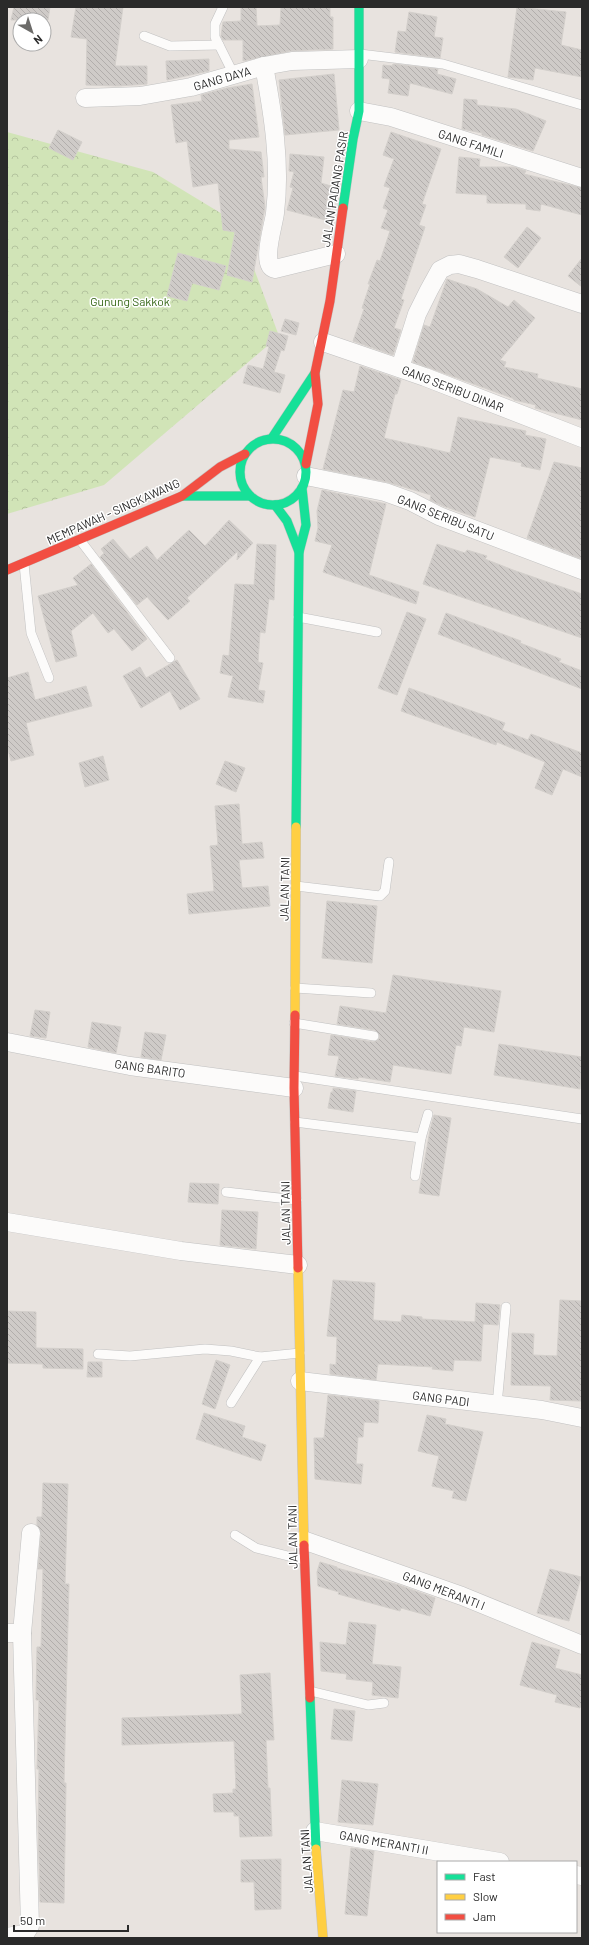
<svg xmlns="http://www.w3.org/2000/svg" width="589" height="1945" font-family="Barlow,sans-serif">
<defs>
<pattern id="forest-crowns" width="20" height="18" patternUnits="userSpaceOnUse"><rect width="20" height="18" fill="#d1e4b7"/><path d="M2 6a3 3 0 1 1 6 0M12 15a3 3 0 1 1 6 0" fill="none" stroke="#b4c49e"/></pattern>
<pattern id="building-back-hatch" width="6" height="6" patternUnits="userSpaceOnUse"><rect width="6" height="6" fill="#cfcbc8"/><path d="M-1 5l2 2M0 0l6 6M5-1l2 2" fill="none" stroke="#b2aeac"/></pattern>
</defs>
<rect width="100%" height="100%" fill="#e8e3df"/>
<polygon fill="url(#forest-crowns)" points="7,132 153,172 237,223 279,336 104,485 7,514"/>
<g fill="url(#building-back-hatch)" stroke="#d3cfcb">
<polygon points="14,7 50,7 48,20 11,20"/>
<polygon points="76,7 123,7 115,66 147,66 147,84 118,86 86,85 87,39 71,37"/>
<polygon points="241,7 256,7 257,26 280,25 281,7 330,7 330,17 333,17 333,49 290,51 243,61 243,40 223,40 221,36 223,22 241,21"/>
<polygon points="517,7 566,12 561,45 582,50 582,77 535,68 533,80 508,77"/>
<polygon points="409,12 437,17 434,37 443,38 440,58 395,52 398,31 406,32"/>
<polygon points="209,59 209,71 167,80 166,61"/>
<polygon points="393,64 438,69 437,74 456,79 452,94 410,83 408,96 388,93 390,79 382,78 383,65 392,66"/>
<polygon points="334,74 339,130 285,135 279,80"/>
<polygon points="252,84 259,137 229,140 229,149 261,152 264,177 261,177 265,207 252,282 227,275 235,232 223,230 218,183 193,187 187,141 176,143 171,105 202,101 201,95 227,88"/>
<polygon points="464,99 477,100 477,105 516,109 546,121 533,151 486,136 482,135 482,133 462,129"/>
<polygon points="58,130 82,142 73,160 49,148"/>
<polygon points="391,132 441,149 422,204 426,205 419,225 425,227 401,299 404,300 394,328 401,330 393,355 353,341 364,309 362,308 370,284 368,284 377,260 380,261 390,231 381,228 388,210 383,208 390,188 384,186 394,159 383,155"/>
<polygon points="290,154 324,157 321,183 331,186 326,203 331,204 329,221 287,210 293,188 290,187 294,172 289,171"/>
<polygon points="459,157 480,159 479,167 514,167 526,171 524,174 582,188 582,215 541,204 540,211 526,209 526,204 487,203 487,195 456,193"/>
<polygon points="527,227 541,238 518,268 504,257"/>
<polygon points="178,253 226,266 219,290 192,283 187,301 167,296"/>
<polygon points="582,258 582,287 568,276"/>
<polygon points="447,279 477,289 508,307 514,300 535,318 500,360 506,362 504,367 538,374 537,378 582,389 582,420 535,408 536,405 514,400 512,398 413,362 424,325 430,327"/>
<polygon points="285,319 299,323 296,335 281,331"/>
<polygon points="270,331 288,336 284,351 281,350 274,372 285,375 280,393 243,383 248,365 263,369 269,347 266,346"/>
<polygon points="360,366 401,380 397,394 395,394 384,438 450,453 458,417 526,431 525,435 546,439 540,470 521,466 522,463 490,457 475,517 443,506 430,500 431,495 387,482 323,469 343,390 354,392"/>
<polygon points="554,462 582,468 582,559 527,538"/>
<polygon points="322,490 386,504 369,575 419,592 416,604 323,572 332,545 315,541 318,528 317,511"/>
<polygon points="229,520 253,543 237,560 238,551 187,598 190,601 168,620 147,597 137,605 100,557 104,553 101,549 113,539 130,559 147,546 157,560 189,530 205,546"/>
<polygon points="257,544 276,545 274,600 269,599 265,633 260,632 258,662 263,663 258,690 265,691 263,703 228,697 233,676 220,673 223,655 229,656 235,584 254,585"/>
<polygon points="437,544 465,553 467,550 487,556 485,559 513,570 582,594 582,638 423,584"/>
<polygon points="91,564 147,639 132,651 114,629 108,633 93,613 71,631 77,656 56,662 38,596 78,585 73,578"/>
<polygon points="407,612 426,619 397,695 378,688"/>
<polygon points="446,613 521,641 520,643 561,659 559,662 582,671 582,689 438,634"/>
<polygon points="177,660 200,699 180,710 170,691 141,708 123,676 140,667 146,678"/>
<polygon points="28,672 35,700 86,686 92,706 26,723 34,755 11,761 7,746 7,678"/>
<polygon points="409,688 505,723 502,730 528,740 531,734 582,753 582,777 563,769 552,795 535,788 545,762 497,742 496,745 401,711"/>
<polygon points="103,756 109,780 85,787 79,763"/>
<polygon points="225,761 245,768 236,792 216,784"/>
<polygon points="239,804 242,844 262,842 264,858 239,860 242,888 268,886 270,906 189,914 187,894 214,891 210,846 218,845 215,806"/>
<polygon points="327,901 377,906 372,963 322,958"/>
<polygon points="393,975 501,991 494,1032 464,1027 461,1046 456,1045 451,1074 393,1065 390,1082 359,1077 358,1079 335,1076 339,1056 328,1055 331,1035 373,1042 378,1040 380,1037 375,1030 337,1024 340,1006 386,1013"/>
<polygon points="35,1010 50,1012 46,1038 30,1036"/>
<polygon points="92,1022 121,1027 116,1053 88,1047"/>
<polygon points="145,1032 166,1035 161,1060 141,1057"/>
<polygon points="499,1044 582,1057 580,1089 494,1075"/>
<polygon points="333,1088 356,1091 353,1112 328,1108 331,1092 333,1092"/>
<polygon points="434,1115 451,1118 439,1196 419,1193 430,1130"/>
<polygon points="190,1183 219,1184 218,1204 188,1202"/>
<polygon points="222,1210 258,1212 256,1249 220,1245"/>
<polygon points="333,1280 375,1283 373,1320 401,1322 402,1315 422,1317 422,1319 475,1322 476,1303 500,1305 498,1325 483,1324 481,1361 454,1360 453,1371 432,1369 433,1367 378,1364 376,1380 330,1374 330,1364 336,1365 337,1337 327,1336"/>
<polygon points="560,1300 582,1301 582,1401 550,1400 551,1386 511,1385 512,1333 534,1334 533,1355 557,1356"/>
<polygon points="7,1311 36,1312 36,1348 83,1349 83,1369 43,1368 43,1364 7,1363"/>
<polygon points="216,1360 230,1365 215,1409 202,1404"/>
<polygon points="88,1362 102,1362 102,1377 87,1377"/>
<polygon points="328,1395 379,1401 378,1423 364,1422 363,1437 358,1437 356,1464 363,1464 361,1484 315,1479 314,1438 324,1438"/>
<polygon points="204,1413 245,1426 242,1437 266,1445 261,1461 196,1439"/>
<polygon points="427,1415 446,1419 445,1424 483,1432 466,1501 452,1498 454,1491 432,1486 439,1456 418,1451"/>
<polygon points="43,1483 68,1484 65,1584 69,1584 64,1783 66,1783 64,1903 40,1902 38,1826 39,1769 37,1769 39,1700 36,1700 37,1647 41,1647 43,1569 38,1569 41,1534 37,1525 37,1517 42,1517"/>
<polygon points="320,1562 337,1567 337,1568 399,1585 435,1598 430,1616 401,1608 400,1611 338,1594 339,1592 318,1586 317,1572"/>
<polygon points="550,1569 581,1577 569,1621 537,1613"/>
<polygon points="349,1622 376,1625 372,1664 401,1667 398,1698 372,1695 373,1682 346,1679 347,1674 321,1671 320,1642 346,1645"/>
<polygon points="532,1642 560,1650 555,1668 582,1675 582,1701 580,1708 555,1702 557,1695 520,1685"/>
<polygon points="270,1673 274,1740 266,1740 268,1788 270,1788 272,1836 240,1837 239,1816 234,1816 234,1812 214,1812 213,1794 233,1793 233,1789 236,1789 234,1741 122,1745 122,1718 242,1714 240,1675"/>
<polygon points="334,1709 355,1711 352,1741 331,1739"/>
<polygon points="342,1780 378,1784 373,1825 338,1822"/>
<polygon points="351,1848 374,1851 367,1916 345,1914"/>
<polygon points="281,1859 281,1909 255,1910 254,1882 241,1882 241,1860"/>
</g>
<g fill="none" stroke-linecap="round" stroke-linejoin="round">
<g stroke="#c1c1c1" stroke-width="10">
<g id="lane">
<polyline points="223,7 215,24 215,37 234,75"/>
<polyline points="144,36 170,46 219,45"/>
<polyline points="360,54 443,64 582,105"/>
<polyline points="80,540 170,658"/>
<polyline points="24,564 31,633 49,678"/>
<polyline points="298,617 377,632"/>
<polyline points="296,886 380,896 385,891 389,862"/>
<polyline points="295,988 371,993"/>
<polyline points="294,1023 374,1036"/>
<polyline points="295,1076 582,1119"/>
<polyline points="295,1122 421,1138 415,1176"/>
<polyline points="421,1138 428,1114"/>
<polyline points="226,1192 297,1200"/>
<polyline points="98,1354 130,1356 205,1349 231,1351 260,1357"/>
<polyline points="231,1403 260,1357 300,1353"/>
<polyline points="497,1405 506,1307"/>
<polyline points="235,1535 256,1548 304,1560"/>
<polyline points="310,1691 368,1705 384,1703"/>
</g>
</g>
<g stroke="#c1c1c1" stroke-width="19">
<g id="street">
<path d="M264 66C273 114 281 164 275 213 274 224 260 266 275 269L336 254"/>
<polyline points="85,98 140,96 191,87 264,66 292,61 359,59"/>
<polyline points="359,111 391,117 582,178"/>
<polyline points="323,342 425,377 582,438"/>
<polyline points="400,368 417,314 429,290 440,270 450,265 459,264 477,269 582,304"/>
<polyline points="306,476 385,492 410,501 439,516 582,570"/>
<polyline points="7,1042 130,1066 294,1088"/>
<polyline points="7,1222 181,1251 298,1265"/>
<polyline points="300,1381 542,1410 582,1418"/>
<polyline points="303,1540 462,1596 582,1645"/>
<polyline points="7,1633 22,1633 30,1926 25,1934 7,1937"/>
<polyline points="22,1633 31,1533"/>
<polyline points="315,1831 500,1862"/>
<polyline points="576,1875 582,1876"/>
</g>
</g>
<g stroke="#c4c2c1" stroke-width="10">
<g id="fast">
<polyline points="343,208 353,139 359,111 359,7"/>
<polyline points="272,438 315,373"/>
<circle cx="273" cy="472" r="33"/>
<polyline points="182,496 250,496"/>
<polyline points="275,505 287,521 299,552"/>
<polyline points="296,827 299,552 306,525 302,488"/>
<polyline points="310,1698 316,1849"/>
</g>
</g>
<g stroke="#c4c2c1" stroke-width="10">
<g id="slow">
<polyline points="295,1015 296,827"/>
<polyline points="298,1268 304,1545"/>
<polyline points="316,1849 323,1938"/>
</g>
</g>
<g stroke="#c4c2c1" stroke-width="10">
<g id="jam">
<polyline points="306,464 318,404 315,373 330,301 343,208"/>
<polyline points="7,570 182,496 220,467 245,454"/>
<polyline points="295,1015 294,1088 298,1268"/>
<polyline points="304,1545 310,1698"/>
</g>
</g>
<use href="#lane" stroke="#fcfbfa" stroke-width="9"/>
<use href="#street" stroke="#fcfbfa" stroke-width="18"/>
<use href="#fast" stroke="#16e098" stroke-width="9"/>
<use href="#slow" stroke="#ffcf43" stroke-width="9"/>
<use href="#jam" stroke="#f24e42" stroke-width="9"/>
</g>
<g text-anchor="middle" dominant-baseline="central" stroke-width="3" stroke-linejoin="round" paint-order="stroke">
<g font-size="12" fill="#2a2a2a" stroke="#fff">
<text transform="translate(222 78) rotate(-16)">GANG DAYA</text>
<text transform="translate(471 143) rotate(18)">GANG FAMILI</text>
<text transform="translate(334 189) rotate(-81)">JALAN PADANG PASIR</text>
<text transform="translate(453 388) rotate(21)">GANG SERIBU DINAR</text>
<text transform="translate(113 511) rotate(-24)">MEMPAWAH - SINGKAWANG</text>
<text transform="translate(446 517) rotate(22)">GANG SERIBU SATU</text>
<text transform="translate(284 889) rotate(-89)">JALAN TANI</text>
<text transform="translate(150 1068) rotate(8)">GANG BARITO</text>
<text transform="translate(285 1213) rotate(-91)">JALAN TANI</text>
<text transform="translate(441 1398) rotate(7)">GANG PADI</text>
<text transform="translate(292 1537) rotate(-91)">JALAN TANI</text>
<text transform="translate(444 1590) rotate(21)">GANG MERANTI I</text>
<text transform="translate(384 1842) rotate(10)">GANG MERANTI II</text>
<text transform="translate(306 1861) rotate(-94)">JALAN TANI</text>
</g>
<g font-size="12" fill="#376818" stroke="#fff">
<text x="130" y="301">Gunung Sakkok</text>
</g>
</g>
<rect width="589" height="1945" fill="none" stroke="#2a2a2a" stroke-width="16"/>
<rect x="437" y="1861" width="140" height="72" fill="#ffffff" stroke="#aaaaaa"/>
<rect x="445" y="1874" width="20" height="6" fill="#16e098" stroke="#aaaaaa"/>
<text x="473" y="1881" font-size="12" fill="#2a2a2a">Fast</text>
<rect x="445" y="1894" width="20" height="6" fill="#ffcf43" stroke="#aaaaaa"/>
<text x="473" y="1901" font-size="12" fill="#2a2a2a">Slow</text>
<rect x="445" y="1914" width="20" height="6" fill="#f24e42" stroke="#aaaaaa"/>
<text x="473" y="1921" font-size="12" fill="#2a2a2a">Jam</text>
<g transform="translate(32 32) rotate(141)"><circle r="19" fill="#ffffff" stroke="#aaaaaa"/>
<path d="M0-3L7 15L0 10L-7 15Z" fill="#6c6b69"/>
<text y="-6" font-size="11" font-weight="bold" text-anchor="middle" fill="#2a2a2a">N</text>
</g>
<path d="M14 1925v6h114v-6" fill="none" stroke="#2a2a2a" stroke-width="2"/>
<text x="20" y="1925" font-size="12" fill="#2a2a2a" stroke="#ffffff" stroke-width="3" paint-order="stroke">50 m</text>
</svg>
